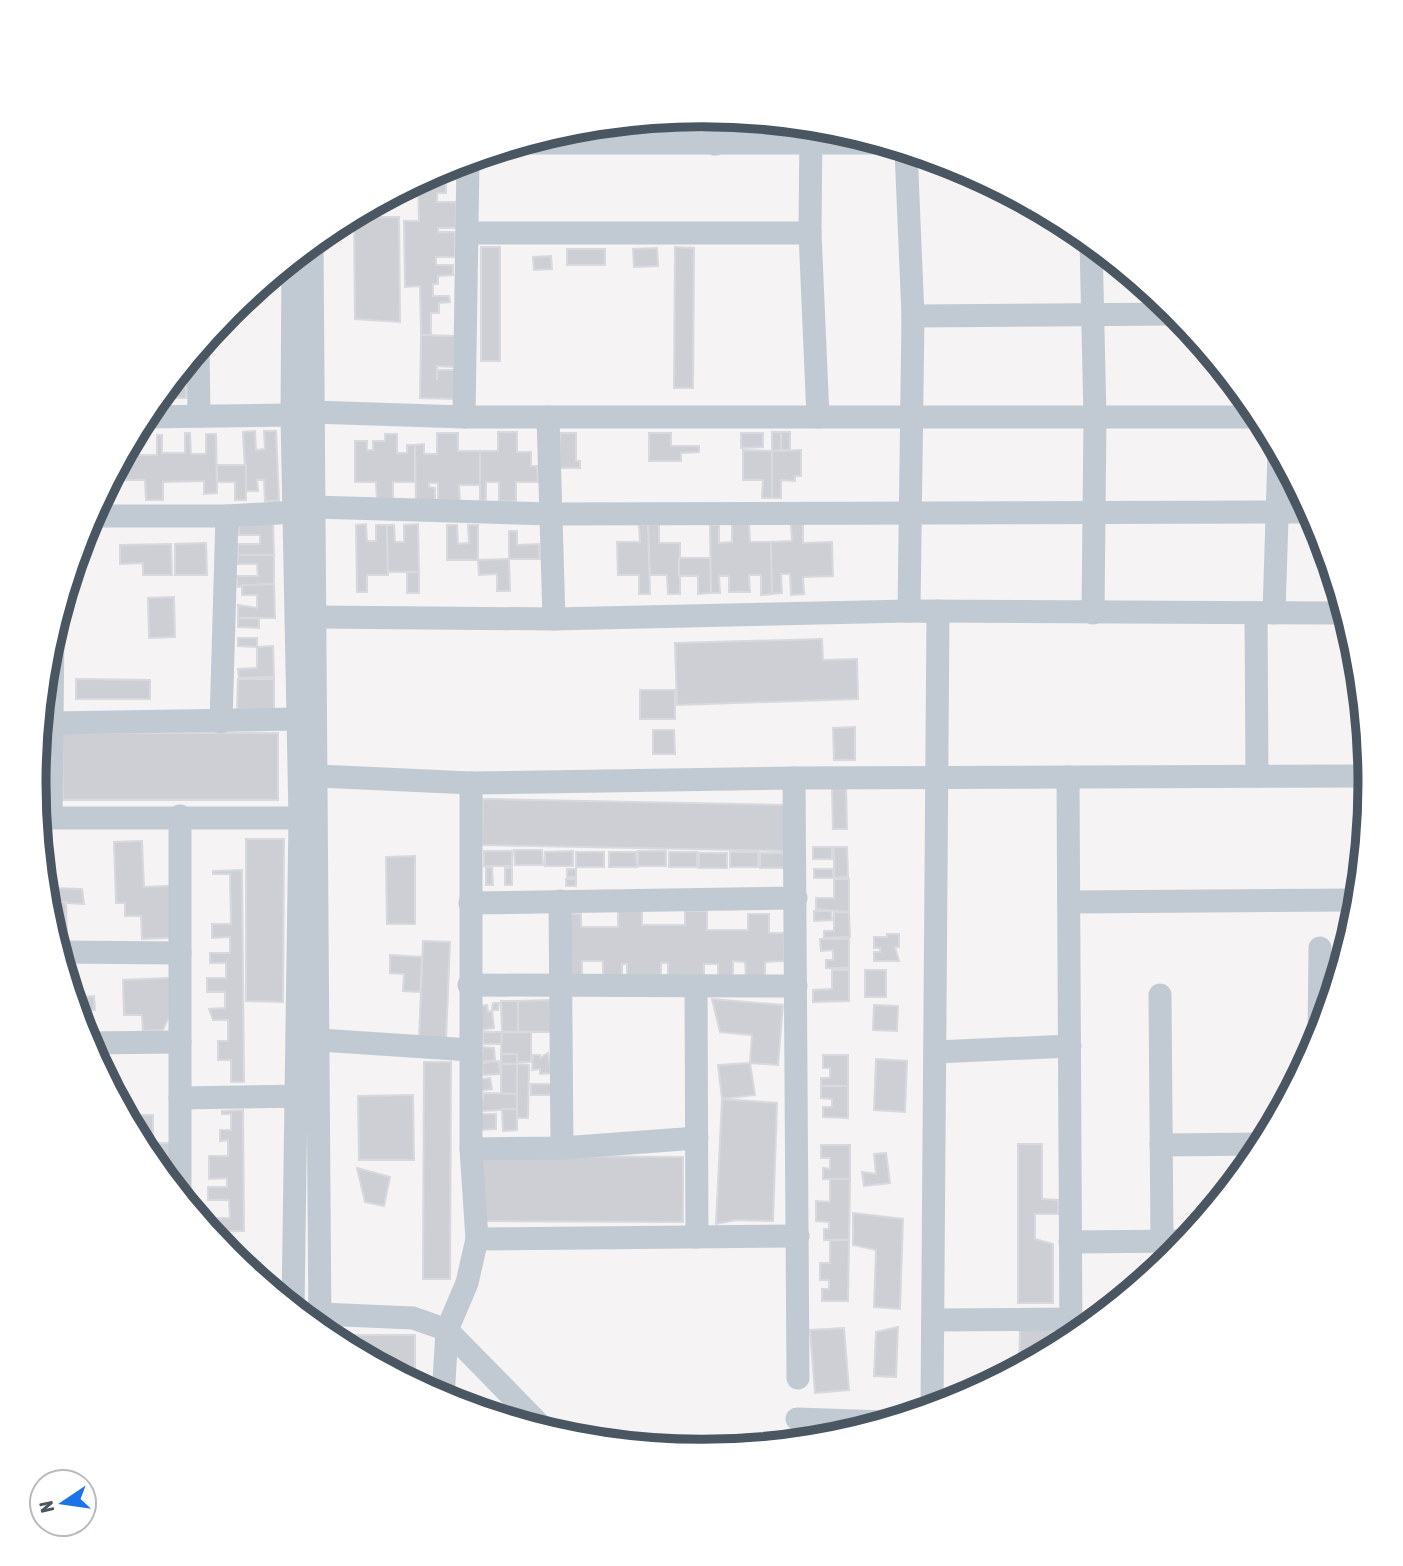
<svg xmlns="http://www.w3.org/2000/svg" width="1403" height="1566" font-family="'Asap Condensed',sans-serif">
<rect width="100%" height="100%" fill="#f5f3f3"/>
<g fill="#cdcfd5" stroke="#d7d9de" stroke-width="2">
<polygon points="435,171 446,173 446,193 437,193 437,202 456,202 456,228 438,228 438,232 455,232 455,257 436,257 436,265 453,265 453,275 438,276 438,284 433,284 433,296 449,296 450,302 439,303 439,313 431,313 431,335 421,335 420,286 405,287 404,221 419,221 418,181"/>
<polygon points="354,217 399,217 400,322 355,319"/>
<rect x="481" y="247" width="19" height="114"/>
<polygon points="675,247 694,248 693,388 674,388"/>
<polygon points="657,248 658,266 634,267 633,249"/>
<rect x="567" y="249" width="38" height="16"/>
<polygon points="551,256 552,269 534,270 533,257"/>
<polygon points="421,335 455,336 454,367 437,366 437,380 437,370 455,370 454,399 420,398"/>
<polygon points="186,363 186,398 172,398 172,379"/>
<polygon points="255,431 256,450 265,449 264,431 276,431 279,501 265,501 264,480 257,480 258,491 246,491 243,432"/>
<polygon points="498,432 517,432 517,452 531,452 531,466 537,466 538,482 516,482 516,501 499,501 499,482 486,482 486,500 480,501 480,451 498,451"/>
<polygon points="772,432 781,432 781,450 772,451"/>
<rect x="781" y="432" width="9" height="18"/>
<polygon points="185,433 190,433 191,454 206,454 206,434 216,434 217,493 204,494 204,481 163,482 163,500 146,500 145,480 126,480 126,455 157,455 157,435 162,435 162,453 185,453"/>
<polygon points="437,433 458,433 458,451 480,451 480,485 459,485 460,503 438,503 438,483 429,483 429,487 435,488 435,503 416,503 415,445 424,444 424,454 437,454"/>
<polygon points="560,433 576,433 576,461 580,461 580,468 560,468"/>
<polygon points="649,433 671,433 671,446 699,446 699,452 681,453 681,461 649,461"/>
<polygon points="741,433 763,433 763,447 741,448"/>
<polygon points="385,434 397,434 397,453 407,453 407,445 415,445 415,482 393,482 393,500 377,500 376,482 355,482 355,441 367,441 367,450 373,450 373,441 385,441"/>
<polygon points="743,450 772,451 772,498 762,498 763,480 743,480"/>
<polygon points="801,450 801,476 795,476 795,481 781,480 781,498 772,498 772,451"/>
<polygon points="123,455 126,455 126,480 109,481"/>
<polygon points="217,465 246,465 246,500 235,500 235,482 217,482"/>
<polygon points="239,524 273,524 274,555 238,555 238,544 260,544 260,535 239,535"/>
<polygon points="366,524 367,541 376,541 376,525 387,525 388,575 367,575 367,592 357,592 356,525"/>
<polygon points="418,524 419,572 388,572 387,525 394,525 395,542 404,542 404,525"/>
<polygon points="659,524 659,543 680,543 680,594 668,594 667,575 650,575 648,525"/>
<polygon points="732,524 749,524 750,542 771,542 772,594 761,595 761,575 749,575 750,592 729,592 729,576 719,576 720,593 711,593 710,525 719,525 719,543 732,542"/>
<polygon points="791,524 803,524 803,543 832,542 833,576 803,577 804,594 791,595 790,574 781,574 782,593 772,594 771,542 792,541"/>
<polygon points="447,525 457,525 458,544 469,543 468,525 478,525 478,560 447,560"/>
<polygon points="639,525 648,525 650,594 639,594 639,575 618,575 617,542 640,542"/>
<polygon points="509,531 517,531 517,545 539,544 540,559 509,559"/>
<polygon points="206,543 207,575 175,575 175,544"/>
<polygon points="171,544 172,575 143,575 143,563 120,564 120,545"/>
<polygon points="238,555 274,555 274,584 238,587 237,576 258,576 257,564 237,564"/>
<polygon points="679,558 710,558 711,593 698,594 698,576 679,576"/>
<polygon points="509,559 510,591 497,591 497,574 479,575 478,560"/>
<rect x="407" y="572" width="12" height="21"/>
<polygon points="274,584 275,618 238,618 238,605 257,608 257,595 242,595 242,585"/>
<polygon points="174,597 175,637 149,638 148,598"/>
<polygon points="238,618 259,618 259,628 238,627"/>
<polygon points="238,638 257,638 257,647 238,646"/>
<polygon points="822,639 823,660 857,659 858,699 677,705 675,643"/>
<polygon points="273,646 274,677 239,678 238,669 257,668 257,647"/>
<polygon points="76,679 150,680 150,699 76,699"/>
<polygon points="238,679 274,679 274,709 237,709"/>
<rect x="640" y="690" width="35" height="29"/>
<polygon points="855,727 855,760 834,760 833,728"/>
<polygon points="653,730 674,730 675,754 653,754"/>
<polygon points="62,733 278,733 278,800 63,800"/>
<polygon points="34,771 38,771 38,783 33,783"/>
<polygon points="832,786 846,786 847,829 833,829"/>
<polygon points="483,799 785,805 785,851 482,845"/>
<polygon points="246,839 284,839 283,1002 246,1001"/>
<polygon points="142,841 144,887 186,885 187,937 142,939 141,916 125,916 125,903 116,903 114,842"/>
<rect x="813" y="847" width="19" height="12"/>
<polygon points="834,847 847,847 848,877 834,878"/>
<polygon points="514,850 542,850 543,865 515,865"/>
<rect x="484" y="851" width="28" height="15"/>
<polygon points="573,851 573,866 545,866 545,852"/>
<rect x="638" y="851" width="28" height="15"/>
<rect x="576" y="852" width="28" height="15"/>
<polygon points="609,852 636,852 637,867 609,867"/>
<rect x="669" y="852" width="28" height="15"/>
<rect x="730" y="852" width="28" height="15"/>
<rect x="699" y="853" width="28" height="15"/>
<rect x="760" y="853" width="28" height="15"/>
<polygon points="415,856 415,924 387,924 386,857"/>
<polygon points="486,867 492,867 493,885 486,885"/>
<rect x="505" y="868" width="7" height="17"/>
<rect x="567" y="869" width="9" height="8"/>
<rect x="814" y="869" width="19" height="9"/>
<polygon points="242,870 244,1082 231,1082 231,1060 218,1060 218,1041 228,1041 228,1020 213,1020 209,1009 225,1008 225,992 207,992 207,978 226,978 226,963 210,963 210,953 230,953 230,937 212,938 212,924 231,924 230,874 213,874 213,871"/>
<rect x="566" y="879" width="10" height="7"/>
<polygon points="834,879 849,879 849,912 816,909 816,898 834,898"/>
<polygon points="49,888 82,889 84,904 48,902"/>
<polygon points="45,902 66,902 67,937 55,937 54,919 48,919"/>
<polygon points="618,911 642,911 642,925 685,925 685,911 707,911 707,930 748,930 748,914 769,914 769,933 784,933 784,961 765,962 765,977 746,977 745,962 733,961 733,979 718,979 718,964 704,964 704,977 668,977 668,963 661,963 661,978 627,978 627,964 622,964 622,978 603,978 603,961 582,961 582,977 570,977 570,914 581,914 581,927 618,927"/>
<polygon points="814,911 831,911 832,920 814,921"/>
<polygon points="834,912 849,912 850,937 824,938 824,931 834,931"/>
<polygon points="887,934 899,934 899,947 895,947 899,961 874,961 874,952 880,952 880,948 874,948 874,937 887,937"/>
<polygon points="820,939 849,939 849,968 826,968 826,960 833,960 833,950 821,951"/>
<polygon points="423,941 450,942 446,1040 419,1038"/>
<polygon points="390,955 422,957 420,992 403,991 404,974 390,973"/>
<polygon points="832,970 849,970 849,1001 813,1002 813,990 832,989"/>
<rect x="865" y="970" width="21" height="27"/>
<polygon points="187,977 163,1030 143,1031 142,1015 124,1015 123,980"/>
<polygon points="94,996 95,1010 76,1011 72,998"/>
<polygon points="712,999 783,1005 778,1065 750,1063 752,1035 720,1032"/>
<polygon points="550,1000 551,1032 518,1032 518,1001"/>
<polygon points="501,1001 518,1001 518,1032 502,1032"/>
<polygon points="493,1003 499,1003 498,1010 492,1010"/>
<polygon points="487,1005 488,1012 492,1011 494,1028 481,1030 478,1006"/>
<polygon points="874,1005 898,1006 897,1031 873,1030"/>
<polygon points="483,1032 502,1032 501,1044 483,1044"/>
<polygon points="502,1032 531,1032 531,1062 517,1062 517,1054 501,1054"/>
<polygon points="483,1047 494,1048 495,1060 481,1062"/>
<polygon points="548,1053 551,1073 540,1074 540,1069 532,1070 533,1055 540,1055 540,1058"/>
<rect x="501" y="1054" width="16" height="10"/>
<polygon points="823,1055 848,1055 848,1086 821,1086 821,1078 830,1078 830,1068 823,1068"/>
<polygon points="876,1059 907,1061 905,1112 874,1110"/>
<polygon points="499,1061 500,1074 483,1075 482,1063"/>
<polygon points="424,1062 451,1062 450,1279 423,1279"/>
<polygon points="750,1063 755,1095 722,1099 718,1065"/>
<rect x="501" y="1064" width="16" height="30"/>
<polygon points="517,1064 529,1065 528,1118 517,1118"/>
<polygon points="490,1078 492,1089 480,1091 478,1080"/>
<rect x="531" y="1084" width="20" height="11"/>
<polygon points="821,1086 848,1086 848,1118 823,1117 823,1107 832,1107 832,1099 821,1098"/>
<polygon points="484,1093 517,1094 517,1109 481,1111"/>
<polygon points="413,1095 414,1160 359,1160 358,1096"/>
<polygon points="722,1099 777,1103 773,1221 736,1220 716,1224"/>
<polygon points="502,1109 517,1109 517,1130 503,1131"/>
<polygon points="243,1110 244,1231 209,1231 207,1218 230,1218 229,1200 208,1200 208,1187 227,1187 227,1178 209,1179 209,1156 228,1156 228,1140 220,1141 220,1130 231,1130 231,1114 222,1114 222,1111"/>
<polygon points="479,1114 496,1114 496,1129 479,1130"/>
<polygon points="125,1115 153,1115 153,1143 187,1143 187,1204 146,1154"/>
<polygon points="1018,1144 1042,1144 1042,1199 1058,1200 1058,1214 1035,1214 1035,1239 1053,1244 1053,1303 1018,1303"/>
<polygon points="821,1145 850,1145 850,1179 823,1179 823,1168 830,1169 830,1158 821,1158"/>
<polygon points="886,1153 890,1183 864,1186 862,1172 876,1174 874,1154"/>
<polygon points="480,1156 683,1157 683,1222 480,1221"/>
<polygon points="357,1168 390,1177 384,1206 365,1202"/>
<polygon points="830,1179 850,1179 849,1240 824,1240 824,1229 829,1229 829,1222 816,1221 816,1201 830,1202"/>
<polygon points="853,1213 903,1219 900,1309 874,1307 876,1250 853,1245"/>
<polygon points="830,1240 849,1240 848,1301 822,1301 822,1289 829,1289 829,1280 820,1280 820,1263 830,1263"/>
<polygon points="234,1259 247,1259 247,1270"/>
<polygon points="1020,1326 1053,1327 1052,1350 1019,1367"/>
<polygon points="898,1327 896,1377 874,1376 876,1332"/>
<polygon points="844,1328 849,1390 815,1393 810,1330"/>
<polygon points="354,1335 415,1335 415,1384 354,1351"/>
<polygon points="497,1408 507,1419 490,1414"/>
</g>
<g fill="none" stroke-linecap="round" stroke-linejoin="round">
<g stroke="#c1cad2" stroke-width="23">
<polyline points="811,126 810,233 818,417"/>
<polyline points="521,143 881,143"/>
<polyline points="715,144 715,116"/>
<polyline points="906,150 913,316 909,611"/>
<polyline points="468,233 810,233"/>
<polyline points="312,242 320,1330"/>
<polyline points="1091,242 1095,418 1093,613"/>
<polyline points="293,258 292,415 300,818 293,1308"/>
<polyline points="913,316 1177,314"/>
<polyline points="198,348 199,416"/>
<polyline points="143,417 292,415 312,412 464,417 1260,417"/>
<polyline points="464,417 468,159"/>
<polyline points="548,417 554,619"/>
<polyline points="314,507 550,514 1311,512"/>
<polyline points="90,516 227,516 295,512"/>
<polyline points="1256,613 1257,776"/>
<polyline points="1274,613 1279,453"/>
<polyline points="316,617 554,619 909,611 1345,613"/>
<polyline points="221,722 227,516"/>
<polyline points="51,723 298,719"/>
<polyline points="318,776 471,783 794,778 1369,776"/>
<polyline points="1068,777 1071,1340"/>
<polyline points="794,778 798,1378"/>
<polyline points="37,818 300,818"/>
<polyline points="51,818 53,628"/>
<polyline points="560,901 562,1148"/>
<polyline points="1069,902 1358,900"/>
<polyline points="470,903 796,898"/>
<polyline points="58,952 180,953"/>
<polyline points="469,985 796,986"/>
<polyline points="696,986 697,1237"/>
<polyline points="1160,995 1162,1242"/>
<polyline points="1319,1039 1320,948"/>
<polyline points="320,1040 470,1050"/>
<polyline points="87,1043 180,1042"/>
<polyline points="936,1052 1070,1046"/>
<polyline points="180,1098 310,1096"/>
<polyline points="1161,1145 1262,1144"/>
<polyline points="471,1149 562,1148 697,1138"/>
<polyline points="180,1196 180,816"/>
<polyline points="477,1239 798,1236"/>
<polyline points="1070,1242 1186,1241"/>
<polyline points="320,1314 413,1318 447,1330 546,1431"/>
<polyline points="933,1320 1071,1319"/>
<polyline points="443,1399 447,1330 467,1283 477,1239 471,1149 471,783"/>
<polyline points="932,1408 938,611"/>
<polyline points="797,1419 886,1422"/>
</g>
</g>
<path d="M0 0H1403V1566H0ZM46 783a656 656 0 1 1 1312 0a656 656 0 1 1-1312 0Z" fill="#fff" fill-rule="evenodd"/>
<path fill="none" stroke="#4a5661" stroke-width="9" d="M46 783a656 656 0 1 1 1312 0a656 656 0 1 1-1312 0Z"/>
<g transform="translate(63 1503) rotate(257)"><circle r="33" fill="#ffffff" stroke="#b7bbc0" stroke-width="2"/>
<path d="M0-5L12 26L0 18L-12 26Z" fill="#1a73e8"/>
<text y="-10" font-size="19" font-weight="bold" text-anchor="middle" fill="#4a5661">N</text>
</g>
</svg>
